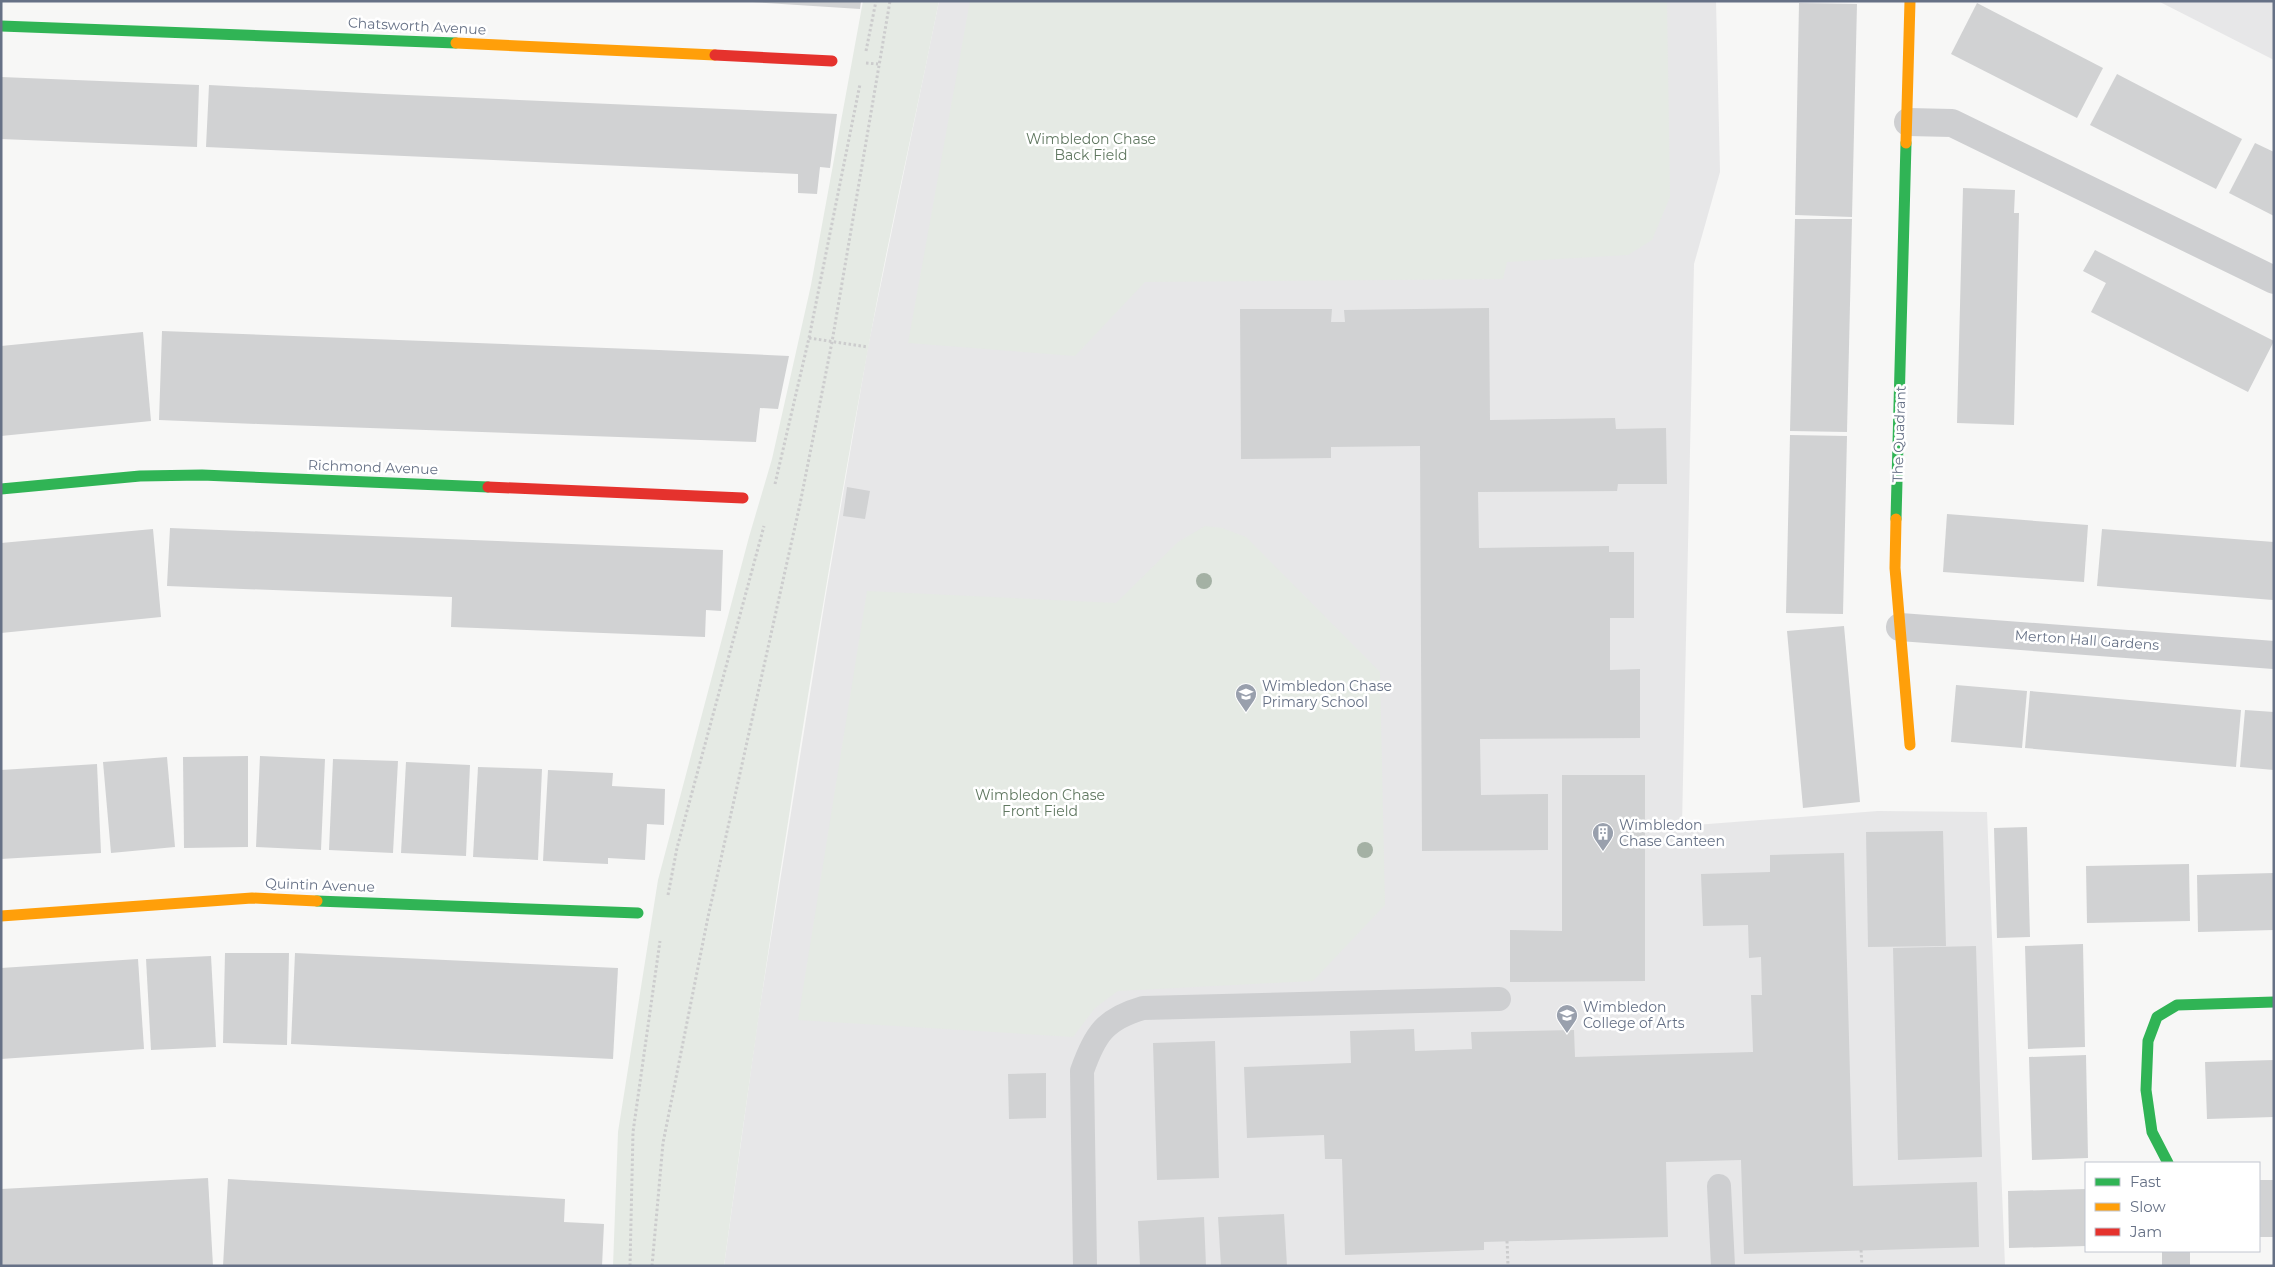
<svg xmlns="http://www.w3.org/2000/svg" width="2275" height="1267" font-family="Montserrat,sans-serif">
<rect width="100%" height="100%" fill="#f7f7f6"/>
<g fill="#e7e7e8">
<polygon points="939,1 1716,1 1720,172 1694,264 1682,826 1878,811 1987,812 2005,1266 724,1266 758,1019 825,600 868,347"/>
<polygon points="2158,1 2274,1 2274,60"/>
</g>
<g fill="#e5eae4">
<path d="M863 1H939C916 117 889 232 868 349 812 653 765 959 724 1266H613L618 1132 658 880 749 537 772 459 811 285Z"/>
<polygon points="970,1 1667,1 1670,197 1652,240 1628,255 1507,262 1503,279 1145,282 1075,356 908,343"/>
<polygon points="1205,526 1222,528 1246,537 1380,672 1385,905 1313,981 1118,991 1095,1008 1073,1037 798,1020 867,591 1116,603 1178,542"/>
</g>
<g fill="#d1d2d3">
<polygon points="737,1 861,1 860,9"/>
<polygon points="1799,3 1857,4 1852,217 1795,215"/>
<polygon points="1977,3 2103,68 2077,118 1951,54"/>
<polygon points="2117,74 2242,139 2216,189 2090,125"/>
<polygon points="1,77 199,85 197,147 1,139"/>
<polygon points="209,85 384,94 837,114 830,168 820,167 817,194 798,193 798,174 206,147"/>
<polygon points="2255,143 2274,152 2274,216 2229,193"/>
<polygon points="1963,188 2015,190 2014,213 2019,213 2014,425 1957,423"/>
<polygon points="1795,219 1852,219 1847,432 1790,431"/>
<polygon points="2095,250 2274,341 2248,392 2091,312 2106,283 2083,271"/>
<polygon points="1489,308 1490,420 1615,418 1616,429 1666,428 1667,484 1618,484 1617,491 1478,492 1479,548 1609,546 1609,552 1634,552 1634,618 1610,618 1610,670 1640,669 1640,738 1480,739 1481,795 1548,794 1548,850 1422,851 1420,446 1331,447 1331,458 1241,459 1240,309 1332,309 1331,322 1345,322 1344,310"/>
<polygon points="162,331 659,350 789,356 778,409 760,408 756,442 258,424 159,420"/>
<polygon points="143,332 151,421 1,436 1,346"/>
<polygon points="1790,435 1847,436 1843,614 1786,613"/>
<polygon points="847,487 870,491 865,519 843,516"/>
<polygon points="1947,514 2088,525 2084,582 1943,572"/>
<polygon points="170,528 723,550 721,611 706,610 705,637 451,627 452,597 167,586"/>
<polygon points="153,529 161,617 1,633 1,543"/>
<polygon points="2102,529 2274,542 2273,600 2097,586"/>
<polygon points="1844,626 1860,802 1803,808 1787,631"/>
<polygon points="1956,685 2027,691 2022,748 1951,742"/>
<polygon points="2030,691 2241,710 2236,767 2025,748"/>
<polygon points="2245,710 2274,712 2274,770 2240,767"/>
<polygon points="248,756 248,847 184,848 183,757"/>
<polygon points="260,756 325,759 321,850 256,847"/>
<polygon points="167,757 175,847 111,853 103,762"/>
<polygon points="333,759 398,761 393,853 329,850"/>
<polygon points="406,762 470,765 466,856 401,853"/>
<polygon points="97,764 101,853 1,859 1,770"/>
<polygon points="478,767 542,769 538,860 473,857"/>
<polygon points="548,770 613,773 612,786 665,789 664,825 647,824 645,860 608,858 608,864 543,861"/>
<polygon points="1562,775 1645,775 1645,981 1510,982 1510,930 1562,931"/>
<polygon points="2027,827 2030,937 1997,938 1994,828"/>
<polygon points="1943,831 1946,946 1868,947 1866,832"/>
<polygon points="1844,853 1853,1186 1977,1182 1979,1247 1744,1254 1741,1160 1666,1162 1668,1237 1484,1242 1484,1250 1345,1255 1342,1159 1325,1159 1324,1135 1247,1138 1244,1067 1351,1063 1350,1031 1414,1029 1415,1051 1472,1049 1471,1032 1574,1030 1575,1057 1753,1052 1751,995 1762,995 1761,957 1749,958 1748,925 1703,926 1701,874 1770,872 1770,855"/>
<polygon points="2189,864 2190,921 2087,923 2086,866"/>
<polygon points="2274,873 2274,930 2198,932 2197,875"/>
<polygon points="2083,944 2085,1047 2028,1049 2025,946"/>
<polygon points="1976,946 1982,1157 1898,1160 1893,948"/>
<polygon points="225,953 289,953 287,1045 223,1043"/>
<polygon points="295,953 618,968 613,1059 291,1044"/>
<polygon points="211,956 216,1047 151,1050 146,959"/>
<polygon points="138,959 144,1049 1,1059 1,968"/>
<polygon points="1215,1041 1219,1178 1157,1180 1153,1043"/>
<polygon points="2086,1055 2088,1158 2032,1160 2029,1057"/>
<polygon points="2274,1060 2274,1117 2207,1119 2205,1062"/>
<polygon points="1046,1073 1046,1118 1009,1119 1008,1074"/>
<polygon points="208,1178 213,1266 1,1266 1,1189"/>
<polygon points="228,1179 565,1199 564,1222 604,1224 602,1266 223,1266"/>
<rect x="2259" y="1180" width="15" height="57"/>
<polygon points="2086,1189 2086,1246 2009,1248 2008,1191"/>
<polygon points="1284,1214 1287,1266 1221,1266 1218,1217"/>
<polygon points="1204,1217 1206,1266 1140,1266 1138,1221"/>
</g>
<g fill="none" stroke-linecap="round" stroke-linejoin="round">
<g stroke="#cccccd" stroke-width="3" stroke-dasharray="2.5 2.5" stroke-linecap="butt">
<polyline points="866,51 876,1"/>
<polyline points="866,63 878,64"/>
<polyline points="809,338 868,347"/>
<polyline points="775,484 809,338 860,84"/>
<polyline points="668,895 677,848 764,526"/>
<polyline points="1507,1241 1508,1266"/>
<polyline points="1861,1250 1862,1266"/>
<polyline points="630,1266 633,1132 660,941"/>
<polyline points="652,1266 663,1143 708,917 800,504 832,342 890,1"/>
</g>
<g stroke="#cecfd1" stroke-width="24">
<polyline points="1719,1186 1723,1266"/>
<path d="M1085 1266 1082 1071C1095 1034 1105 1019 1143 1008L1499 999"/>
</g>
<g stroke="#cecfd1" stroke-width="28">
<polyline points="1908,122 1952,123 2274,280"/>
<polyline points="1900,627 2274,655"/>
<polyline points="2176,1266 2176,1251"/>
</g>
<g stroke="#30b455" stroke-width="11">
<polyline points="1,26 456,43"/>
<polyline points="1,489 140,476 202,475 488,487"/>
<polyline points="1896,519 1906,143"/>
<polyline points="317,901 638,913"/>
<polyline points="2168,1163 2152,1132 2146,1090 2148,1041 2157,1017 2177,1005 2274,1002"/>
</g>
<g stroke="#ff9f0a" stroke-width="11">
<polyline points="456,43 715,55"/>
<polyline points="1906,143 1910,1"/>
<polyline points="1896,519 1895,568 1910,745"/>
<polyline points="1,916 252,898 317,901"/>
</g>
<g stroke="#e5322d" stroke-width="11">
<polyline points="715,55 832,61"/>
<polyline points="488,487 743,498"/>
</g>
</g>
<g fill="#a4b1a4">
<circle cx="1204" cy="581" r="8"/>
<circle cx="1365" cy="850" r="8"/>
</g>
<defs>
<g id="school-pin" transform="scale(1.125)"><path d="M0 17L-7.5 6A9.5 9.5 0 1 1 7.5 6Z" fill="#99a0ad" stroke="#fff"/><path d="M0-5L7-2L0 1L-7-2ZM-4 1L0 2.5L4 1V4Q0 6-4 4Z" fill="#fff"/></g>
<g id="building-pin" transform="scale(1.125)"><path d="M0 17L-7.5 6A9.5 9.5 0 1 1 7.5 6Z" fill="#99a0ad" stroke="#fff"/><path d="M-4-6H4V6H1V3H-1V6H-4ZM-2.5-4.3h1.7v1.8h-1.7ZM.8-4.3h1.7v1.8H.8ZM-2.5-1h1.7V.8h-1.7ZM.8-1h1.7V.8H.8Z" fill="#fff"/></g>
<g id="university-pin" transform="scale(1.125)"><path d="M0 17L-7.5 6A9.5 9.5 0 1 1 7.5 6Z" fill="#99a0ad" stroke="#fff"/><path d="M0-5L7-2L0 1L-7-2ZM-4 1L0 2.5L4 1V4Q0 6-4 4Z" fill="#fff"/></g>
</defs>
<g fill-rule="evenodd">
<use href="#school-pin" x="1246" y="694"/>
<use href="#building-pin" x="1603" y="833"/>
<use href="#university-pin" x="1567" y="1015"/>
</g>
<g text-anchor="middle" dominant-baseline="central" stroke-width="5" stroke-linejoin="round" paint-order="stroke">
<g font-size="14" fill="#667186" stroke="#fff">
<text transform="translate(417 26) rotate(3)">Chatsworth Avenue</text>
<text transform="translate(1899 434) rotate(-88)">The Quadrant</text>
<text transform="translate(373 467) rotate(2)">Richmond Avenue</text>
<text transform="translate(2087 640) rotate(4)">Merton Hall Gardens</text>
<text transform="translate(320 885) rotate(2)">Quintin Avenue</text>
</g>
<g font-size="14" fill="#617861" stroke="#fff">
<text x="1091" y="139">Wimbledon Chase<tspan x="1091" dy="16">Back Field</tspan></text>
<text x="1040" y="795">Wimbledon Chase<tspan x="1040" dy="16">Front Field</tspan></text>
</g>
<g font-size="14" fill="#667186" stroke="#fff" text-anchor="start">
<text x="1262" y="686">Wimbledon Chase<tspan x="1262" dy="16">Primary School</tspan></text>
<text x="1619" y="825">Wimbledon<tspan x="1619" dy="16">Chase Canteen</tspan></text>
<text x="1583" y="1007">Wimbledon<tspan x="1583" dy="16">College of Arts</tspan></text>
</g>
</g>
<rect width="2275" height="1267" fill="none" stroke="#667186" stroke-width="5"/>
<rect x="2085" y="1162" width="175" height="90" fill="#ffffff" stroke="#c2c6cf"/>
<rect x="2095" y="1178" width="25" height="8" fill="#30b455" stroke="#c2c6cf"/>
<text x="2130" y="1187" font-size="15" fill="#667186">Fast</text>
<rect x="2095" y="1203" width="25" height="8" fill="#ff9f0a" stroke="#c2c6cf"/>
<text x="2130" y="1212" font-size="15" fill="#667186">Slow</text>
<rect x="2095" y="1228" width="25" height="8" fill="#e5322d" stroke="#c2c6cf"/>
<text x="2130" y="1237" font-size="15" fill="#667186">Jam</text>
</svg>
